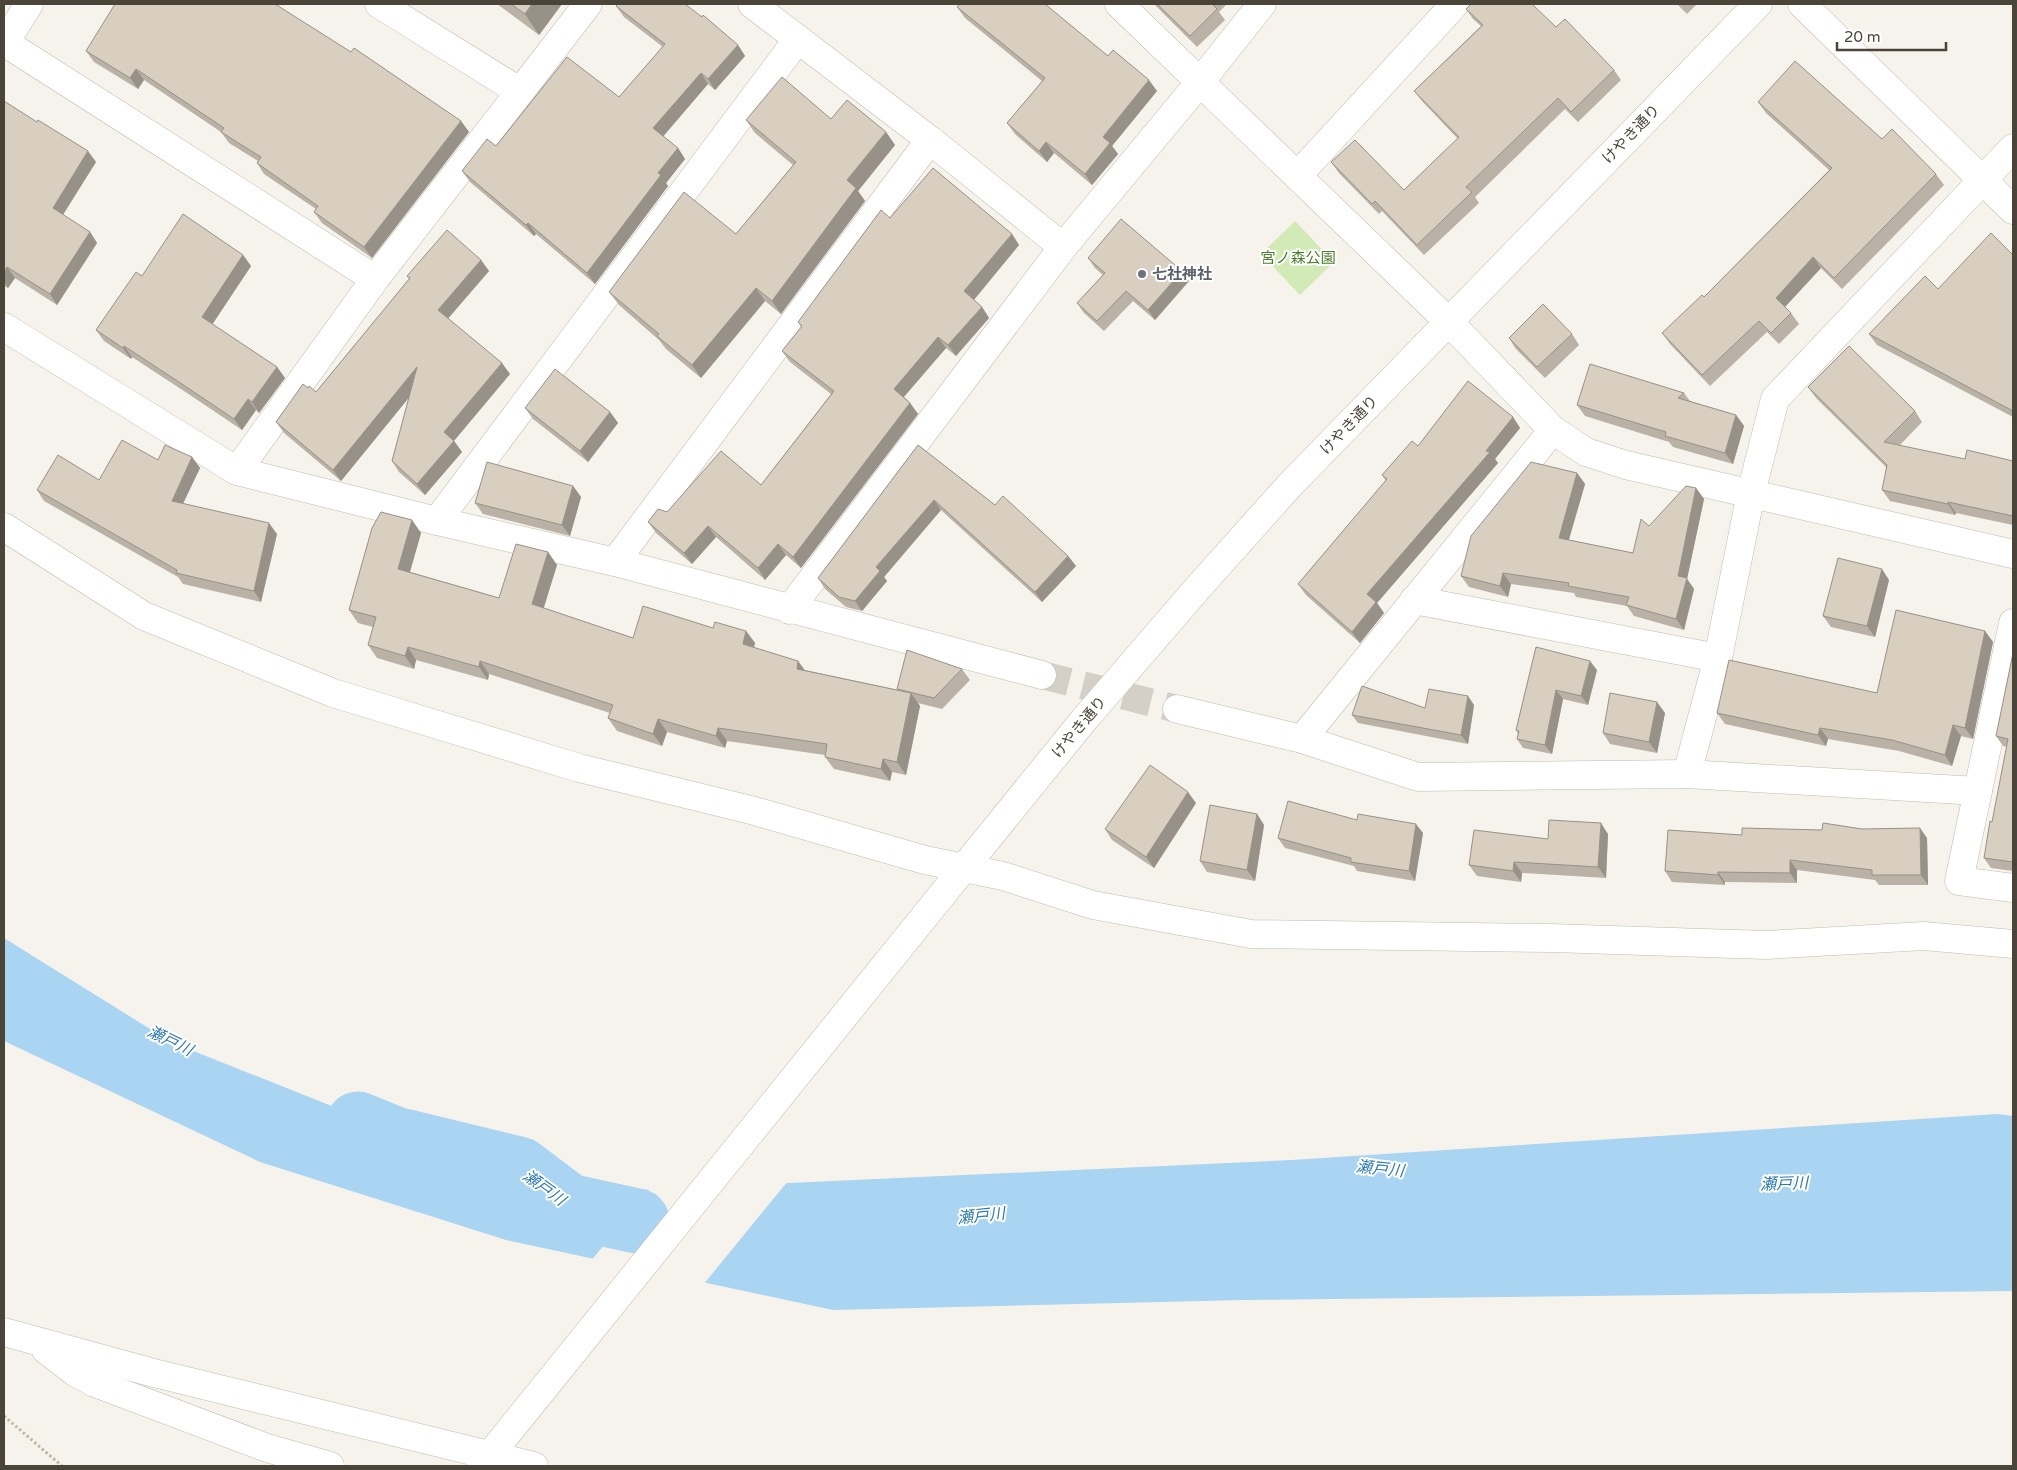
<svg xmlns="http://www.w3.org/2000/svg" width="2017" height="1470" font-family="'Varela Round','Noto Sans JP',sans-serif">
<rect width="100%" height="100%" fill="#f6f3ec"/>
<polygon fill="#d2eab5" points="1295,221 1334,262 1300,295 1261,254"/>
<polygon fill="#a9d4f2" points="4,938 171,1042 552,1194 1292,1160 1997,1114 2013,1116 2013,1291 1243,1300 833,1310 506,1240 260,1162 4,1041"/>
<polygon fill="#f6f3ec" points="788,1181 703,1285 591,1261 651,1187"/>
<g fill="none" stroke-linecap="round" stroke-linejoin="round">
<polyline stroke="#a9d4f2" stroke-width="65" points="358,1124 395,1139 519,1169 568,1206 637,1221"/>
<polyline stroke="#d4d0c8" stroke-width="28" stroke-dasharray="28 14" stroke-linecap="butt" points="1042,675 1177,709"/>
<g stroke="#c2bbae" stroke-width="29">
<g id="minor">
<polyline points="379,4 519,91"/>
<polyline points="752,4 930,140 1063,247"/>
<polyline points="1119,4 1449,322 1553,430 1586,452 1626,465 2013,554"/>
<polyline points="1802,4 2013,210"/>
<polyline points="4,42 375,279"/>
<polyline points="4,44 29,4"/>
<polyline points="1298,175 1455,4"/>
<polyline points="4,327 237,471 437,521 615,562 1042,675"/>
<polyline points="237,471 375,279 588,4"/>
<polyline points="437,521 798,39"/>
<polyline points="4,527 144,616 333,693 579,768 751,810 925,860 1003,876 1093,905 1251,934 1551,938 1766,945 1924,936 2013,944"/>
<polyline points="615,562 930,140"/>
<polyline points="1414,600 1718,658"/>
<polyline points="789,610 1063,247 1200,82 1262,4"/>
<polyline points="2013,623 1959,881 2013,888"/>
<polyline points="1177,709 1302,739 1418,777 1687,774 1978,791"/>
<polyline points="1302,739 1553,430"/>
<polyline points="1687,774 1718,658 1751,493 1775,399 2013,148"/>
<polyline points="4,1332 154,1373 534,1466"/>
<polyline points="46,1350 76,1373 95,1383 267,1448 330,1466"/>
</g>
</g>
<g stroke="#c2bbae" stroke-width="29">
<polyline id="tertiary" points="481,1466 954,880 1083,721 1196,590 1289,486 1758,4"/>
</g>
<polyline stroke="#c4b79f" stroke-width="3" stroke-dasharray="2.5 2.5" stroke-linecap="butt" points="4,1416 62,1466"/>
<use href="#minor" stroke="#fff" stroke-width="28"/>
<use href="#tertiary" stroke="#fff" stroke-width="28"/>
</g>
<g fill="#bab2a6">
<polygon points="497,4 562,4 539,35"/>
<polygon points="1154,4 1227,4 1219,12 1225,20 1197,47"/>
<polygon points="1677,4 1697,4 1687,14"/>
<polygon points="616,6 738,45 745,56 715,90 708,84 663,136 678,148 685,159 666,183 668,186 595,284 536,234 534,236 470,182 462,171 496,146 619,97 663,47 624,17"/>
<polygon points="957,7 1108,56 1157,91 1112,146 1118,154 1092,185 1054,153 1047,162 1015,134 1007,123 1042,81 965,18"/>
<polygon points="1466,9 1556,27 1614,70 1621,80 1578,122 1565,109 1475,197 1479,203 1424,255 1382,211 1379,214 1339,173 1331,162 1404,190 1458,139 1422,101 1414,91 1481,26 1473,19"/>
<polygon points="86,51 461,121 469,132 372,258 322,223 314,212 316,209 264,174 257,163 258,161 229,143 221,132 144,80 138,89 94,62"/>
<polygon points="4,101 96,162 63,215 90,232 97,243 57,305 15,278 8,288 4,286"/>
<polygon points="1758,102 1882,139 1936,174 1944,185 1842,289 1821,268 1785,307 1791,313 1799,324 1779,344 1767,332 1710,386 1670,344 1662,333 1704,297 1829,170 1766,113"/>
<polygon points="831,119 886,132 895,145 858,191 865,201 781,314 765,301 701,378 666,349 659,340 619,305 609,292 736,234 793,165 755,133 746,120"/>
<polygon points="890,218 1012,234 1019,245 974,300 982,307 989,318 956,356 946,348 904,397 910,403 918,414 801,568 786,555 765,580 716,537 692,564 656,533 648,522 667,512 761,485 831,394 790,362 782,351 801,327 798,322"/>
<polygon points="243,255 251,266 212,324 277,367 285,378 259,413 256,410 242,430 190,395 132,357 131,359 104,341 96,330 142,276"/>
<polygon points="2013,255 2013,417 1877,345 1869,334 1938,289"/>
<polygon points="1088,258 1189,281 1155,320 1133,301 1104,331 1084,313 1077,303 1103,275 1095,268"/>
<polygon points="481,260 489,271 448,318 510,374 454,441 462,452 425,495 399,472 392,461 409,397 341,481 284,433 276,422 308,388 316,392 409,279 407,276"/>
<polygon points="1572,334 1579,345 1545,378 1516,349 1509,338"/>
<polygon points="1808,387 1915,411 1922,422 1899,446 1965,459 2013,461 2013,525 1956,513 1955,515 1890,501 1882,490 1887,468 1816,398"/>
<polygon points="1684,393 1690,401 1736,415 1744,426 1733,464 1673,447 1669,442 1585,416 1577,405"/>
<polygon points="525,408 610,412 618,423 588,462 533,419"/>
<polygon points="1513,417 1520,428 1495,459 1498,463 1377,603 1384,613 1360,643 1306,595 1298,584 1386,481 1382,475 1418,446"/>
<polygon points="918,445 995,505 1068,556 1076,566 1042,602 941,510 884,577 887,581 862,611 846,607 825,589 818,578"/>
<polygon points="192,457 200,468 183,503 277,534 261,602 183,584 178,577 44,501 37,490 99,480 158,460"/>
<polygon points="1577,473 1585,484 1569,540 1633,553 1649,526 1696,488 1704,499 1687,579 1694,589 1684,630 1634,616 1627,606 1576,597 1574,593 1511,584 1508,597 1469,587 1461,576"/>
<polygon points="573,486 581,497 570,536 483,514 475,503"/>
<polygon points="412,520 421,533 410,572 499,598 548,552 557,565 543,608 633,638 713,628 746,631 755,643 754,648 798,661 805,670 898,690 897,689 962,669 970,680 942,709 918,703 920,706 906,775 892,772 890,781 834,769 825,757 825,755 727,741 725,748 667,732 662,746 617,731 608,718 610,713 489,674 488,680 416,660 414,669 377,658 368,645 373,627 358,623 349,610"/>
<polygon points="1889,580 1875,637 1831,627 1823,616"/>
<polygon points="1985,631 1993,642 1973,739 1961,736 1952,766 1899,751 1828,739 1826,746 1725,724 1717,713 1877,693"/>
<polygon points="1536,647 1597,670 1588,705 1563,699 1552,754 1523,748 1517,739 1518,734 1516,730"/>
<polygon points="2013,653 2013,871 1991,868 1984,858 1992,822 2007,747 2003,746 1996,736"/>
<polygon points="1474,705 1468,744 1358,723 1352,715"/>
<polygon points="1665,713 1657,753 1610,744 1603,733"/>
<polygon points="1196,803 1154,868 1112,840 1105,829"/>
<polygon points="1257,814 1264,825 1255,881 1207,872 1200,861"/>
<polygon points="1357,820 1423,833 1415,881 1357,871 1354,866 1285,848 1278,838"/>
<polygon points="1608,834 1606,878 1522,873 1521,882 1477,876 1469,865 1548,839"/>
<polygon points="1742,835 1927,838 1928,885 1879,885 1875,880 1797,870 1797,883 1725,882 1725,885 1672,882 1665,871"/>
</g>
<g fill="#979187">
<polygon points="532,4 562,4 539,35 525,14"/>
<polygon points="738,45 745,56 715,90 708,79"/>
<polygon points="136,69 144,80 138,89 130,78"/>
<polygon points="701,73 708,84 661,139 653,128"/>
<polygon points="1149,80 1157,91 1112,146 1118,154 1092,185 1085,174 1103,137"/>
<polygon points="461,121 469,132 372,258 364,247"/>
<polygon points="886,132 895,145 858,191 865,201 781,314 772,301 847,180"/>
<polygon points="1046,142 1054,153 1047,162 1039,151"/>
<polygon points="678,148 685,159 666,183 668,186 595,284 587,273 658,173"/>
<polygon points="88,151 96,162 60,219 53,208"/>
<polygon points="528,223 536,234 534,236 526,225"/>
<polygon points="90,232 97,243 57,305 50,294"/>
<polygon points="1012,234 1019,245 972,302 964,291"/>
<polygon points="243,255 251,266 210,328 202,317"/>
<polygon points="1813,257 1821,268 1783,309 1776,298"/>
<polygon points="481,260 489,271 446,321 438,310"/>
<polygon points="7,267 15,278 8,288 4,282 4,273"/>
<polygon points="1182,271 1189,281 1155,320 1148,310"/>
<polygon points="756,288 765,301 701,378 692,365"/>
<polygon points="982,307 989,318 956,356 948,345"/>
<polygon points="938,337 946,348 901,400 894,389"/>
<polygon points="124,346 132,357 131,359 123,348"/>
<polygon points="502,363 510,374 452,443 444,432"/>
<polygon points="277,367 285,378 259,413 252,402"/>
<polygon points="417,367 425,378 341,481 333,470"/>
<polygon points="248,399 256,410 242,430 234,419"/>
<polygon points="910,403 918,414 801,568 793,557"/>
<polygon points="610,412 618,423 588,462 580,451"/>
<polygon points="1736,415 1744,426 1733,464 1725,453"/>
<polygon points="1513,417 1520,428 1495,459 1498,463 1377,603 1384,613 1360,643 1352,632 1367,594 1486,451"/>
<polygon points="454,441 462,452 425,495 417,484"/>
<polygon points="192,457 200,468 179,512 172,501"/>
<polygon points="1577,473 1585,484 1566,549 1559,538"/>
<polygon points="573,486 581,497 570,536 562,525"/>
<polygon points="1696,488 1704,499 1687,579 1694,589 1684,630 1676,619 1678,576"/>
<polygon points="934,500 941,510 884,577 887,581 862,611 855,601 876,567"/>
<polygon points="1948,502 1956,513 1955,515 1948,504"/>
<polygon points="412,520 421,533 407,582 398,569"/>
<polygon points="269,523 277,534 261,602 254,591"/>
<polygon points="708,526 716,537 692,564 684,553"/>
<polygon points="778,544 786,555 765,580 758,568"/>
<polygon points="548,552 557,565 541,617 532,604"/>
<polygon points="1068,556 1076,566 1042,602 1035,592"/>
<polygon points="1882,569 1889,580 1875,637 1867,626"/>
<polygon points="1503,573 1511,584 1508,597 1500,586"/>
<polygon points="746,631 755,643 751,657 743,644"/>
<polygon points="1985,631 1993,642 1973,739 1965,728"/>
<polygon points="408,647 416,660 414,669 405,656"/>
<polygon points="480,661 489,674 488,680 479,667"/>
<polygon points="798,661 807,674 797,669"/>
<polygon points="1590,661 1597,670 1588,705 1581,696"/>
<polygon points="1556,690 1563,699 1552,754 1545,745"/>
<polygon points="911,693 920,706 906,775 897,762"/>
<polygon points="1468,696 1474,705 1468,744 1461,735"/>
<polygon points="1657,702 1665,713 1657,753 1649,742"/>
<polygon points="658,719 667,732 662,746 653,734"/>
<polygon points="1953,725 1961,736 1952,766 1945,755"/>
<polygon points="718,728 727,741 725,748 716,736"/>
<polygon points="1820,728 1828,739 1826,746 1818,735"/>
<polygon points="883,759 892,772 890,781 881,769"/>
<polygon points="1188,792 1196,803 1154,868 1146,857"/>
<polygon points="1257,814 1264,825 1255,881 1247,870"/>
<polygon points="1601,823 1608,834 1606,878 1598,867"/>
<polygon points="1416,824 1423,833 1415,881 1409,871"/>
<polygon points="1920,828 1927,838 1928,885 1921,875"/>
<polygon points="1790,860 1797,870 1797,883 1790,873"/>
<polygon points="1514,862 1522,873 1521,882 1513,871"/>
<polygon points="1718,872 1725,882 1725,885 1718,875"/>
</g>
<g fill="#d8cfc1" stroke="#979187">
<polygon points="115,4 275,4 351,52 354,48 461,121 364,247 314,212 318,206 257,163 261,157 221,132 224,128 136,69 130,78 86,51"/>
<polygon points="511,4 532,4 525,14"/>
<polygon points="618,4 685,4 702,17 703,15 738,45 708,79 701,73 653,128 678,148 658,173 661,175 587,273 528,223 526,225 462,171 487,139 496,146 567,57 619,97 665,44 616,6"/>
<polygon points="960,4 1045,4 1108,56 1113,50 1149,80 1103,137 1110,143 1085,174 1046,142 1039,151 1007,123 1045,78 957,7"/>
<polygon points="1157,4 1212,4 1217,9 1190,36"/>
<polygon points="1471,4 1532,4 1556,27 1565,19 1614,70 1571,112 1558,98 1466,187 1472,192 1417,245 1375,201 1372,204 1331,162 1355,140 1404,190 1459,137 1414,91 1483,25 1466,9"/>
<polygon points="1795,61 1882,139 1892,129 1936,174 1834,278 1813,257 1776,298 1791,313 1771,333 1759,321 1702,375 1662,333 1702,295 1704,297 1832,168 1758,102"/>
<polygon points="782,77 831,119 847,100 886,132 847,180 856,188 772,301 756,288 692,365 657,336 659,334 609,292 684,192 736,234 796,162 746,120"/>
<polygon points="4,101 37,122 38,120 88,151 53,208 90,232 50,294 7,267 4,273"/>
<polygon points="933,168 1012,234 964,291 982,307 948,345 938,337 894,389 910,403 793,557 778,544 758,568 708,526 684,553 648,522 658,509 667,512 721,451 761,485 834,391 782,351 802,326 798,322 881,210 890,218"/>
<polygon points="183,214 243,255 202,317 277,367 252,402 248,399 234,419 182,384 124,346 123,348 96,330 136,272 142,276"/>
<polygon points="1121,219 1182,271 1148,310 1126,291 1097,321 1077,303 1105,273 1088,258"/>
<polygon points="447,230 481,260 438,310 502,363 444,432 454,441 417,484 392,461 417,367 333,470 276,422 303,384 308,388 309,386 316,392 410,278 407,276"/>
<polygon points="1991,233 2013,255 2013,411 1869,334 1925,276 1938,289"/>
<polygon points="1543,304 1572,334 1537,367 1509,338"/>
<polygon points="1849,346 1915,411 1884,442 1965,459 1967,450 2013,461 2013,516 1948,502 1948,504 1882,490 1887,465 1808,387"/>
<polygon points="1590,364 1684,393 1678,398 1736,415 1725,453 1665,436 1666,432 1577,405"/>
<polygon points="555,369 610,412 580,451 525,408"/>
<polygon points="1468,381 1513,417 1486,451 1490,452 1367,594 1376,602 1352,632 1298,584 1387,479 1382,475 1412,441 1418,446"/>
<polygon points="122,440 158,460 165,445 192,457 172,501 269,523 254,591 176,573 177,570 37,490 58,455 99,480"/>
<polygon points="918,445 995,505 1003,496 1068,556 1035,592 934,500 876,567 880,571 855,601 839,597 818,578"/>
<polygon points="487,462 573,486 562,525 475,503"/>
<polygon points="1531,462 1577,473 1559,538 1633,553 1641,519 1649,526 1686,486 1696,488 1678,576 1687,578 1676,619 1626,605 1629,597 1568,586 1569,583 1503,573 1500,586 1461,576 1471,536"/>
<polygon points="381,512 412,520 398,569 499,598 516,544 548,552 532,604 633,638 643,606 713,628 715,622 746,631 743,644 798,661 797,669 911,693 897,762 883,759 881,769 825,757 827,744 718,728 716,736 658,719 653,734 608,718 613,705 480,661 479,667 408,647 405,656 368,645 376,617 349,610 372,528"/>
<polygon points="1838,558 1882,569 1867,626 1823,616"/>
<polygon points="1896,610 1985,631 1965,728 1953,725 1945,755 1892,740 1820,728 1818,735 1717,713 1729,660 1877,693"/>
<polygon points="1536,647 1590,661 1581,696 1556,690 1545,745 1517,739 1519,731 1516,730"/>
<polygon points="907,650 962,669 934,698 897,689"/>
<polygon points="2013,653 2013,862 1984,858 1990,821 1992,822 2008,739 1996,736"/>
<polygon points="1362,686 1425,708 1429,689 1468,696 1461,735 1352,715"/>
<polygon points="1610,693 1657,702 1649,742 1603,733"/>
<polygon points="1150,765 1188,792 1146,857 1105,829"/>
<polygon points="1288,801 1357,820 1358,814 1416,824 1409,871 1351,862 1351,858 1278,838"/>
<polygon points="1210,805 1257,814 1247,870 1200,861"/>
<polygon points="1549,820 1601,823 1598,867 1514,862 1513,871 1469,865 1474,830 1548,839"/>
<polygon points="1823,823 1862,829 1920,828 1921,875 1872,875 1872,870 1790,860 1790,873 1718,872 1718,875 1665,871 1668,830 1742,835 1742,828 1822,830"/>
</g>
<circle fill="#6b7280" stroke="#fff" stroke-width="2" cx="1142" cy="274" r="5"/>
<g text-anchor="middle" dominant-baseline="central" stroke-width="4" stroke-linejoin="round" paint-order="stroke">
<g font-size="15" fill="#4b4439" stroke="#fff">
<text transform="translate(1631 134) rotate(-46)">けやき通り</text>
<text transform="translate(1349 425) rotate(-46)">けやき通り</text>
<text transform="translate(1079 727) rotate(-50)">けやき通り</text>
</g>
<g font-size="15" fill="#4a7f2a" stroke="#fff">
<text x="1298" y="258">宮ノ森公園</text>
</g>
<g font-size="15" font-weight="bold" fill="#5b616d" stroke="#fff" text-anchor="start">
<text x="1152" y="274">七社神社</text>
</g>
<g font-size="16" font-style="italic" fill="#2e7ab2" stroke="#fff">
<text transform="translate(170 1041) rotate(26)">瀬戸川</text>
<text transform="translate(1380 1169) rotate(6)">瀬戸川</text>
<text transform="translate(1784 1184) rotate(-2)">瀬戸川</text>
<text transform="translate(544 1188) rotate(36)">瀬戸川</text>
<text transform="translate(981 1216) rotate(-6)">瀬戸川</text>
</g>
</g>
<rect width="2017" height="1470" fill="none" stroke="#4b4439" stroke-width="10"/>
<path d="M1837 42v8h109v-8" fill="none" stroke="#4b4439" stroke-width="2.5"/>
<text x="1844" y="42" font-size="15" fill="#4b4439" stroke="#ffffff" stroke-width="4" paint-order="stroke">20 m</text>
</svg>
